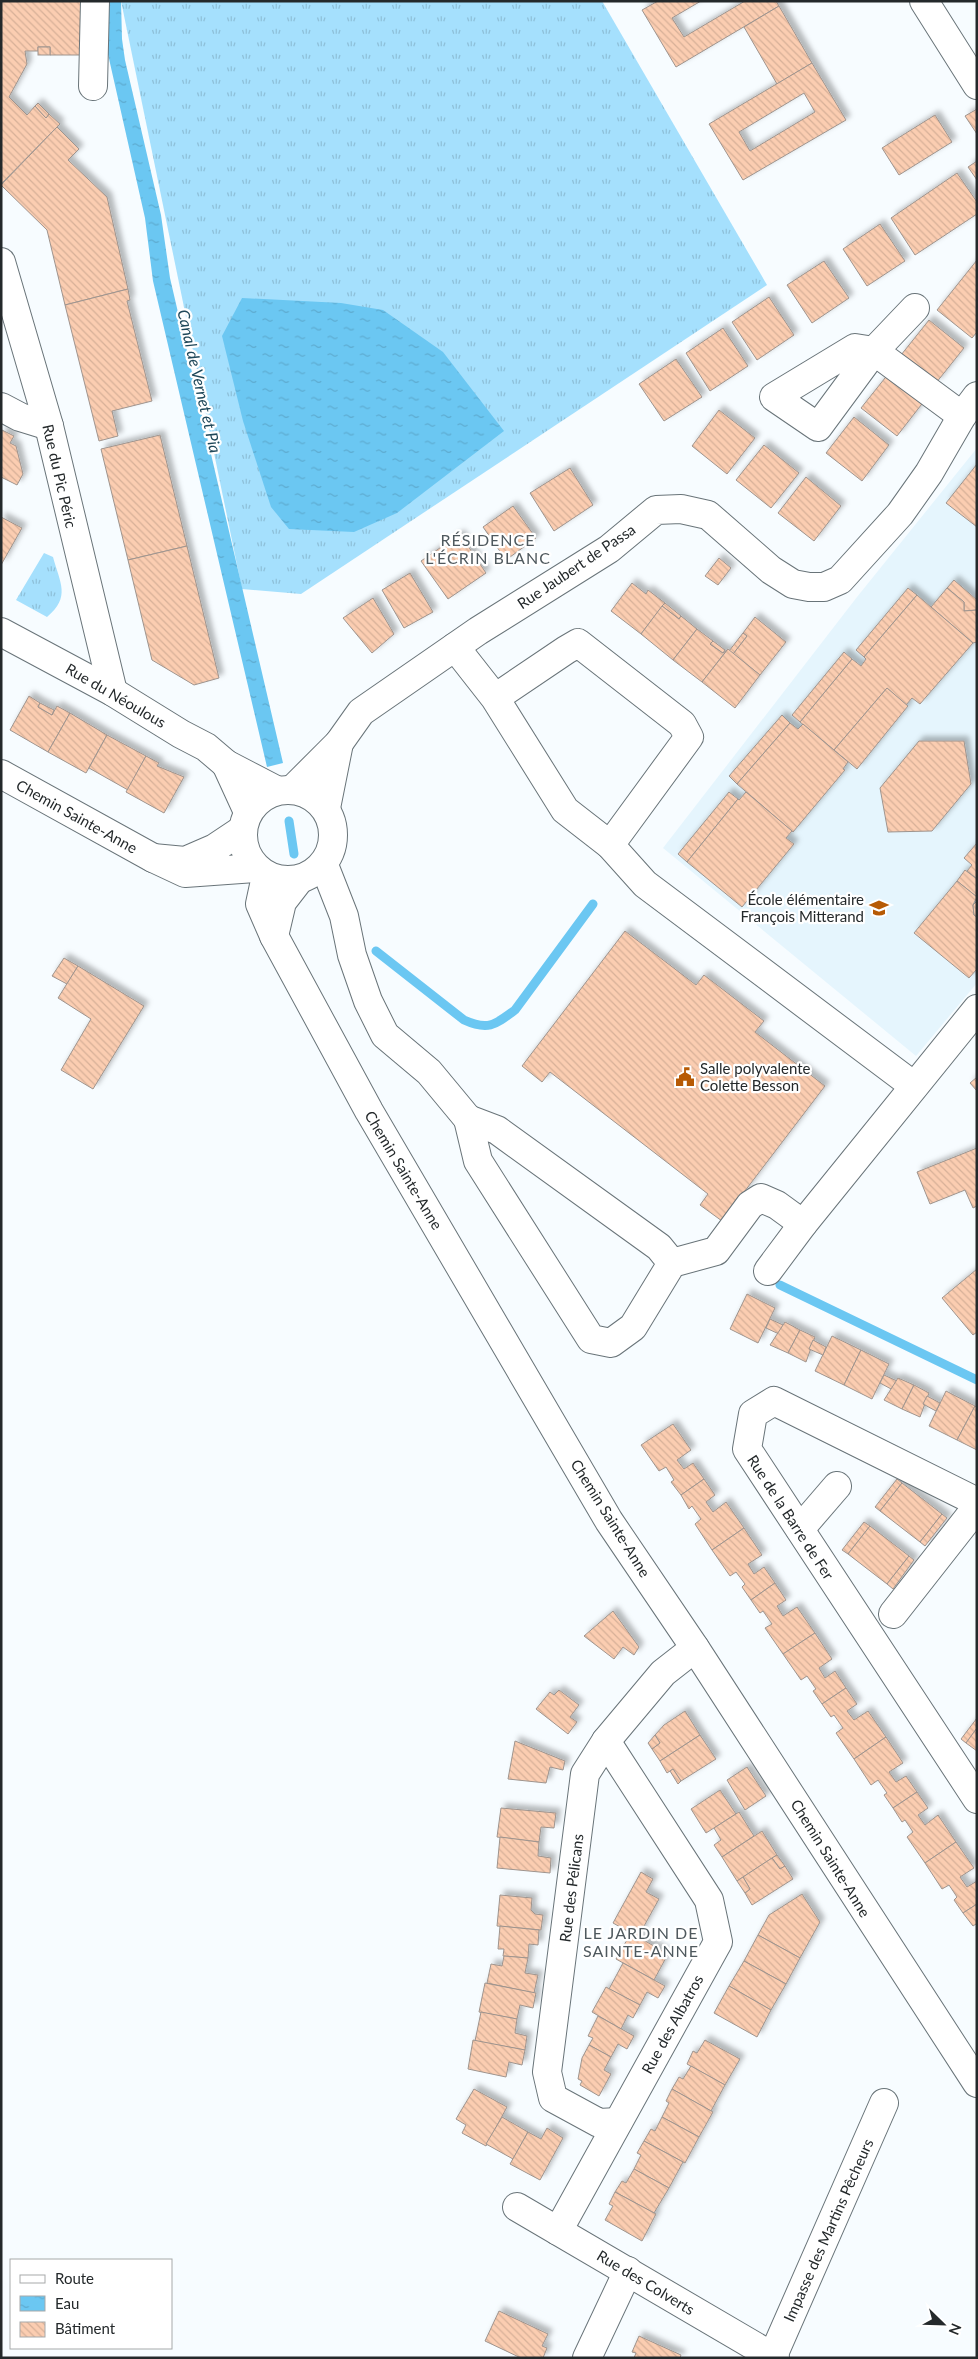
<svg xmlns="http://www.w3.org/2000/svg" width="978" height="2359" font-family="Lato,sans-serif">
<defs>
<pattern id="grass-tufts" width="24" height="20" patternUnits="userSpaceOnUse" patternTransform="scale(1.25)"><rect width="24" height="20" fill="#a5e0fd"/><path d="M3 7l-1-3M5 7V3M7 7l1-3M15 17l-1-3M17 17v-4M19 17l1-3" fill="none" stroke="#8ec0d9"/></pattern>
<pattern id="water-ripples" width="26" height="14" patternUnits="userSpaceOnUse" patternTransform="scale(1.25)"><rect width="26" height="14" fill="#6bc7f2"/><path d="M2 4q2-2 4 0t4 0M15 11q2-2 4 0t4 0" fill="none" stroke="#5dabd0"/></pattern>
<pattern id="building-back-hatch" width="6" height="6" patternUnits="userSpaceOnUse" patternTransform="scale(1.25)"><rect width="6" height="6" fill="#fbcdb1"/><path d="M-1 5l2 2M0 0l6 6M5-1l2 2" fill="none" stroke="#d7b098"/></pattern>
<filter id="shadow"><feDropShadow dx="4.5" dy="-4.5" stdDeviation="2.5" flood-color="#0004"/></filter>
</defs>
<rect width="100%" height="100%" fill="#f7fcff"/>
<polygon fill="#e5f5fd" points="977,448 977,983 916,1056 663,848 857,597"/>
<g fill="url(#grass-tufts)">
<polygon points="121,1 602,1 767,285 301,594 242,589"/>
<path d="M44 553 53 557C60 583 71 597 47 617L16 600Z"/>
</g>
<g fill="url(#water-ripples)">
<polygon points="104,1 121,1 122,39 125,60 161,215 170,278 283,763 267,767 153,281 145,218 105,41"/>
<polygon points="242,298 341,303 383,310 443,352 504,431 397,513 354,532 289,529 271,507 243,421 222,336"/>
</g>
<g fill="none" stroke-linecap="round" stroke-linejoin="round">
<g stroke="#6bc7f2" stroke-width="9">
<polyline points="289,821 294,854"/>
<path d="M376 951 464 1020C488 1031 495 1025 515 1010L593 904"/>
<polyline points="780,1285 977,1380"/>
</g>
</g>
<g fill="url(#building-back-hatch)" stroke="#9e948e" fill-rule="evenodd" filter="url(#shadow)">
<polygon points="1,1 81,1 81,55 50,55 50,47 38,47 38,51 25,51 27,64 9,97 27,115 35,106 46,118 49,114 60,124 1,184"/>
<polygon points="658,1 701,1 672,18 684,37 745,1 776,1 779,6 676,67 642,10"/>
<polygon points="779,6 812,63 777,84 744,27"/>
<rect x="38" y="47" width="12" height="8"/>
<path d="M812 63 846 120 743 180 709 124ZM804 93 815 112 750 151 739 132Z"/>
<polygon points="38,103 49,114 46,118 35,106"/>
<polygon points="977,109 977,134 965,116"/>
<polygon points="935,115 952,142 899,175 882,148"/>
<polygon points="57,127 79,149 68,160 107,197 128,289 65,305 47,230 1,185"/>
<polygon points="977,161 977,180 968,167"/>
<polygon points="957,173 977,202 977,214 915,255 891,218"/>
<polygon points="880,224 905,261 867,286 843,249"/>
<polygon points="977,260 977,332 972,338 937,310"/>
<polygon points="824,261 849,298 812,323 787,285"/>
<polygon points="128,289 130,300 127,301 152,401 112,411 118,436 99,441 65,305"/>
<polygon points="769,297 794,335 757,360 732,322"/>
<polygon points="929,320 964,348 936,383 901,355"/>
<polygon points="723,328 748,366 710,391 686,353"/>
<polygon points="676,359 702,397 664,421 639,384"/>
<polygon points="889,373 925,400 897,436 861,408"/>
<polygon points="719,410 755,438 727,474 692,446"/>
<polygon points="854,417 889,445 862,481 826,453"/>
<polygon points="2,430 14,436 10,443 16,446 23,474 17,485 1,477"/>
<polygon points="160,435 187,546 128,560 101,449"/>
<polygon points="764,445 799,473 771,508 736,480"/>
<polygon points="977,464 977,527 946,503"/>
<polygon points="570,468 593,505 554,531 530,493"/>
<polygon points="806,477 841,506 814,541 778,513"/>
<polygon points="513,506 536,538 506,560 483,527"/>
<polygon points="1,517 22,528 1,565"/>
<polygon points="460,534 486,573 448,599 421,561"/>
<polygon points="187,546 219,678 194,685 152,660 128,560"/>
<polygon points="719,558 731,568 718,585 705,576"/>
<polygon points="410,573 433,612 404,628 382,590"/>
<polygon points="954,580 977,600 977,610 964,611 964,602 947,588"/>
<polygon points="632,583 646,594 648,590 665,603 641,634 611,611"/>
<polygon points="908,588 917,595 864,657 856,650"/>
<polygon points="947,588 964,602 964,611 977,610 977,642 973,643 931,607"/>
<polygon points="917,595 973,643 920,704 912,698 906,705 887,688 834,750 800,722 852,659 861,666 866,659 864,657"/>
<polygon points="373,598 394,634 372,653 343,618"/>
<polygon points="665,603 681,616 679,619 662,606"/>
<polygon points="662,606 679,619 681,616 697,629 673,660 641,634"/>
<polygon points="755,617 786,642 760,675 733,654 747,636 743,633"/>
<polygon points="697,629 713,641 710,644 723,653 727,650 702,682 673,660"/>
<polygon points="743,633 747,636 733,654 729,651"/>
<polygon points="713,641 725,650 723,653 710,644"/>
<polygon points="728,649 760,675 735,708 702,682"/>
<polygon points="844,652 852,659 800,722 792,715"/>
<polygon points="887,688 908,706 857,769 834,750"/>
<polygon points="29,696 40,703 38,707 52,715 57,706 70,713 48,752 10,730"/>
<polygon points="40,703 54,710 52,715 38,707"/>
<polygon points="70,713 107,735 86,773 48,752"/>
<polygon points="782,715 790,723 737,784 729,776"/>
<polygon points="790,723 798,729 803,724 848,762 843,769 845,770 793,832 737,784"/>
<polygon points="107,735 146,756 128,790 89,768"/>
<polygon points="919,741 964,741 971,784 932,831 888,832 880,788"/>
<polygon points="146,756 159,763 157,766 184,777 164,813 126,792"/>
<polygon points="729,792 738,799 687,862 678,854"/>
<polygon points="746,792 792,831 786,838 794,844 742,907 687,862 738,799 739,800"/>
<polygon points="977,843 977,879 967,871 972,865 964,858"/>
<polygon points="965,870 977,879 977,897 957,881"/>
<polygon points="957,881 977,897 973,905 974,915 977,917 977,969 969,978 914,933"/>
<polygon points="977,901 977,917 974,915 973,905"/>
<polygon points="625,931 696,985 704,975 764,1021 755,1032 825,1086 722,1221 700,1205 708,1194 550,1072 542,1082 522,1066"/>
<polygon points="64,958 78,966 67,984 52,976"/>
<polygon points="78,966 144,1006 93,1089 61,1070 91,1019 58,998"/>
<polygon points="977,1077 977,1091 970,1083"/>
<polygon points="977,1148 977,1206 973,1208 965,1190 930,1204 917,1172"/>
<polygon points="977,1269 977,1332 973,1335 942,1298"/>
<polygon points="747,1294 775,1308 758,1343 730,1329"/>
<polygon points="770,1319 783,1325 779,1334 766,1328"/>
<polygon points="785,1322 800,1330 788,1353 770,1345"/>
<polygon points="800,1330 815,1337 806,1362 788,1353"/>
<polygon points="832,1336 861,1350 844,1385 815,1371"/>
<polygon points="813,1340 826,1347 823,1355 809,1349"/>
<polygon points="861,1350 889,1364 872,1399 844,1385"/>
<polygon points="884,1375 897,1381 893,1390 880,1383"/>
<polygon points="898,1378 914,1385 902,1409 884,1400"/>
<polygon points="914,1385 929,1393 920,1417 902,1409"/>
<polygon points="946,1391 975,1406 957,1440 929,1426"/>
<polygon points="927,1396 940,1403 936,1411 923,1404"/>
<polygon points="975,1406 977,1407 977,1450 957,1440"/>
<polygon points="673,1424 691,1450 677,1460 684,1469 693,1463 704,1479 681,1495 671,1482 674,1480 666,1467 659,1471 641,1445"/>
<polygon points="704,1479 715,1495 706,1502 713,1512 726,1502 744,1528 712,1550 695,1524 701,1519 692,1506 689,1509 681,1495"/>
<polygon points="897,1479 902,1483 880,1511 875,1507"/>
<polygon points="902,1483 942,1514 920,1542 880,1511"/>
<polygon points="942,1514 947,1518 925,1546 920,1542"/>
<polygon points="864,1522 870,1526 848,1554 842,1550"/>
<polygon points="870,1526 909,1556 887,1584 848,1554"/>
<polygon points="744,1528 762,1555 748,1564 754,1574 764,1567 775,1583 751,1600 742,1587 745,1584 736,1572 730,1576 712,1550"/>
<polygon points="909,1556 914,1560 893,1589 887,1584"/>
<polygon points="775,1583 786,1600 777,1606 783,1616 797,1607 815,1633 783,1654 765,1628 772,1624 763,1611 760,1613 751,1600"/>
<polygon points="613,1611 639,1647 634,1655 623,1647 614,1659 584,1636"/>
<polygon points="815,1633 832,1659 819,1668 825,1678 835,1671 846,1688 822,1704 813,1691 816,1689 807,1676 801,1680 783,1654"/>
<polygon points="846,1688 857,1704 847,1711 854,1720 868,1711 886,1737 854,1759 836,1733 843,1728 834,1715 831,1717 822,1704"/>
<polygon points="559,1690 579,1705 570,1717 577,1722 568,1734 536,1709 550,1692 554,1695"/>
<polygon points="685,1711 700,1735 660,1761 652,1749 660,1743 655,1735 664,1725"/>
<polygon points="977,1718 977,1728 966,1743 961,1739"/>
<polygon points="977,1728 977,1751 966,1743"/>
<polygon points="655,1735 660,1743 652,1749 648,1743"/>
<polygon points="700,1735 716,1759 681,1781 673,1769 667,1773 660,1761"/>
<polygon points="886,1737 903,1763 889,1772 896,1782 906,1776 917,1792 893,1808 884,1795 887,1793 878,1780 871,1785 854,1759"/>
<polygon points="515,1741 565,1761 563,1770 550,1767 546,1783 508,1779"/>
<polygon points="747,1767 766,1796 745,1810 727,1780"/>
<polygon points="673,1769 681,1781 678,1784 670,1771"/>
<polygon points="720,1790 736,1814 706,1833 691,1809"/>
<polygon points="917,1792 928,1808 918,1815 925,1825 938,1815 956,1842 925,1863 907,1837 913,1832 905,1820 902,1822 893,1808"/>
<polygon points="501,1808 556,1813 554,1828 541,1827 539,1842 497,1837"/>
<polygon points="739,1812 754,1836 722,1857 714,1845 721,1840 714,1828"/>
<polygon points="762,1831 777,1855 737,1881 722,1857"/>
<polygon points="500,1837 539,1842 538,1856 551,1858 550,1873 497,1868"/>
<polygon points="956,1842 974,1868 960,1877 967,1887 977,1881 977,1904 963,1913 954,1900 957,1897 949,1885 942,1889 925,1863"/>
<polygon points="777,1855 785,1866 780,1869 772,1858"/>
<polygon points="772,1858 780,1869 785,1866 793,1879 752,1905 745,1893 750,1889 743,1877"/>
<polygon points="641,1872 653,1879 646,1892 659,1899 638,1937 613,1923"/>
<polygon points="743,1877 750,1889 745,1893 737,1881"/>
<polygon points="802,1894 820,1922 800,1958 758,1935 769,1915"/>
<polygon points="500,1895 532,1898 531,1910 535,1914 543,1915 541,1930 497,1926"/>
<polygon points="977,1904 977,1926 976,1924 973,1926 963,1913"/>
<polygon points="500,1926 539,1930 538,1945 529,1944 528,1958 503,1956 504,1949 498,1949"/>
<polygon points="631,1933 668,1954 654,1980 616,1959"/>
<polygon points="758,1935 800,1958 786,1984 744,1961"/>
<polygon points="504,1956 528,1958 525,1973 538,1975 534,1993 487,1983 491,1964 502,1966"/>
<polygon points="744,1961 786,1984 771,2010 729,1986"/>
<polygon points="623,1963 665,1986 658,1998 647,1992 640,2005 609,1989"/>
<polygon points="485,1983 536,1993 533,2008 520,2005 517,2019 479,2012"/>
<polygon points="729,1986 771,2010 757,2037 714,2013"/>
<polygon points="606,1987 640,2005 633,2018 628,2015 621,2029 592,2012"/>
<polygon points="481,2012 517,2019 515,2033 527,2036 525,2050 475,2041"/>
<polygon points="598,2016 634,2036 627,2049 618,2044 611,2057 589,2045 593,2038 588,2036"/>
<polygon points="473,2040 525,2050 522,2065 509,2062 506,2077 468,2069"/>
<polygon points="705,2040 740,2059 725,2085 687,2064 693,2051 697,2053"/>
<polygon points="589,2045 611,2057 604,2070 611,2074 599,2096 580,2085 582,2081 578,2079 582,2058"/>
<polygon points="691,2066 725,2085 711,2111 672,2089 679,2077 683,2079"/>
<polygon points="474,2089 507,2107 486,2146 462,2133 466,2125 456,2119"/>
<polygon points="672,2089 713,2112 699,2137 662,2117 669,2103 666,2101"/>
<polygon points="502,2117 528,2132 513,2159 486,2144"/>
<polygon points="662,2117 699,2137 685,2163 644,2141 651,2129 655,2131"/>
<polygon points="547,2128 563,2138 540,2180 510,2164 528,2132 541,2139"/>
<polygon points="644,2141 683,2162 669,2188 634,2169 641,2155 637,2153"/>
<polygon points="634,2169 669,2188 654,2213 615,2192 622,2181 626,2183"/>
<polygon points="615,2192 656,2214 642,2241 605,2220 613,2206 609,2204"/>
<polygon points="499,2311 548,2334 542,2346 547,2348 543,2358 521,2358 485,2341"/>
<polygon points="639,2336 681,2355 680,2358 634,2358 636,2353 632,2352"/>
</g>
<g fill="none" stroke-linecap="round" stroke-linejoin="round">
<g stroke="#697479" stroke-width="30">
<g id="minor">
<polyline points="924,1 977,85"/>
<polyline points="93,86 95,1"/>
<polyline points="1,262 49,426 113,692"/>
<polyline points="915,308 874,351 962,416"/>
<polygon points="855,348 874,351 818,427 774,397"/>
<polyline points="1,407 20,417 49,426"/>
<polyline points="1,632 113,692 181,734 206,747 226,764"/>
<polyline points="455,647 495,698 565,810 610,845 689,737 682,724 578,643 566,650 495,698"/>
<polyline points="339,743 361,712 478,631 609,549 656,510 681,509 708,515 771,570 793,584 809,587 824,587 840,580 900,514 929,473 962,416 977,396"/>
<polyline points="1,774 153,858"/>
<polyline points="293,789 339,743 326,808"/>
<circle cx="288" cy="835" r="45"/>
<polyline points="248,812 226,764 276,790"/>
<polyline points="242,830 215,848 185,861 153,858 185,873 256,868"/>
<polyline points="610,845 645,884 914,1086"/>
<polyline points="324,865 344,916 352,955 368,1001 385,1035 429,1072 468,1119"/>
<polyline points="266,876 260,904 274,936 282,902 299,880"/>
<polyline points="274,936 369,1111 609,1521 695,1648 977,2083"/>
<polyline points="672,1263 633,1327 611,1343 591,1339 478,1161 468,1119 497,1130 659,1247 672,1263 716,1251 750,1205 761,1198 777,1205 803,1224"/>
<polyline points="768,1271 803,1224 977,1009"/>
<polyline points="977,1502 774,1401 753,1414 747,1449 977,1799"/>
<polyline points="800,1529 837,1486"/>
<polyline points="893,1614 977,1507"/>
<polyline points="618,2122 599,2123 553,2098 547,2072 585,1774 606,1741 663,1673 695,1648"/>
<polyline points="517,2207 775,2358"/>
<polyline points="558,2231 718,1942 709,1900 606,1741"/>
<polyline points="587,2358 628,2271"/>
<polyline points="772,2358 884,2103"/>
</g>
</g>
<use href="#minor" stroke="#fff" stroke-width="28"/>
</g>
<defs>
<g id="school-bare" transform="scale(1.5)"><path d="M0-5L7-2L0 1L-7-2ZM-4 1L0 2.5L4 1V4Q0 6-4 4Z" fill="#b75a04" stroke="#fff" stroke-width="2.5" paint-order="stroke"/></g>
<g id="civic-bare" transform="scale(1.5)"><path d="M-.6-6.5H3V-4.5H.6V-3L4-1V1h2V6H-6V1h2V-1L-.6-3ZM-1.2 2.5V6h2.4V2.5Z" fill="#b75a04" stroke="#fff" stroke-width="2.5" paint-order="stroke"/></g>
</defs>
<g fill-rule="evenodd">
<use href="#school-bare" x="879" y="908"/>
<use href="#civic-bare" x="685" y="1077"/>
</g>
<g text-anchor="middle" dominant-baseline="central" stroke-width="4.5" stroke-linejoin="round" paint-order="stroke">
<g font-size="15" fill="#24292b" stroke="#fff">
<text transform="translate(60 476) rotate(77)">Rue du Pic Péric</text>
<text transform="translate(576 566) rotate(-34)">Rue Jaubert de Passa</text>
<text transform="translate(116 695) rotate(30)">Rue du Néoulous</text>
<text transform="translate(77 816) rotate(29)">Chemin Sainte-Anne</text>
<text transform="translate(404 1170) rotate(59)">Chemin Sainte-Anne</text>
<text transform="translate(791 1517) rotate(57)">Rue de la Barre de Fer</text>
<text transform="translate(611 1518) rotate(58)">Chemin Sainte-Anne</text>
<text transform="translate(831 1858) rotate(58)">Chemin Sainte-Anne</text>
<text transform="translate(571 1888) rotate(-83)">Rue des Pélicans</text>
<text transform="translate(672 2024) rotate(-61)">Rue des Albatros</text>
<text transform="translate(828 2230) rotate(-66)">Impasse des Martins Pêcheurs</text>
<text transform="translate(646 2282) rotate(31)">Rue des Colverts</text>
</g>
<g font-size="15" fill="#24292b" stroke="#fff" text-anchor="end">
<text x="864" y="899">École élémentaire<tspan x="864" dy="17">François Mitterand</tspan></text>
<text x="700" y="1068" text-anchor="start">Salle polyvalente<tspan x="700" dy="17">Colette Besson</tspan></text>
</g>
<g font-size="16" font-style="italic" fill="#1f485a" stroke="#fff">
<text transform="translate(200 381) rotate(77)">Canal de Vernet et Pia</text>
</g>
<g font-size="16" letter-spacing="1" fill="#4f595e" stroke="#fff">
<text x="488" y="539">RÉSIDENCE<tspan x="488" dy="18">L'ÉCRIN BLANC</tspan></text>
<text x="641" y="1932">LE JARDIN DE<tspan x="641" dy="18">SAINTE-ANNE</tspan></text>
</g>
</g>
<rect width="978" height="2359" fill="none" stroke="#24292b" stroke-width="5"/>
<rect x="10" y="2259" width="162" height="90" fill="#ffffff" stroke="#a7a9aa"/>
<rect x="20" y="2275" width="25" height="8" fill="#ffffff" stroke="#a7a9aa"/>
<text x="55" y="2284" font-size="15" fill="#24292b">Route</text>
<rect x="20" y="2296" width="25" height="15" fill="url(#water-ripples)" stroke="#a7a9aa"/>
<text x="55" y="2309" font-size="15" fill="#24292b">Eau</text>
<rect x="20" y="2322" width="25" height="15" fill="url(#building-back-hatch)" stroke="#a7a9aa"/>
<text x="55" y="2334" font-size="15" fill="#24292b">Bâtiment</text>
<g transform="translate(943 2324) rotate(113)" stroke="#ffffff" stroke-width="4" paint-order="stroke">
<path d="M0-4L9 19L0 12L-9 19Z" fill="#24292b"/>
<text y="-8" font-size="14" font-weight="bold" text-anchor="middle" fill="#24292b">N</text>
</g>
</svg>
